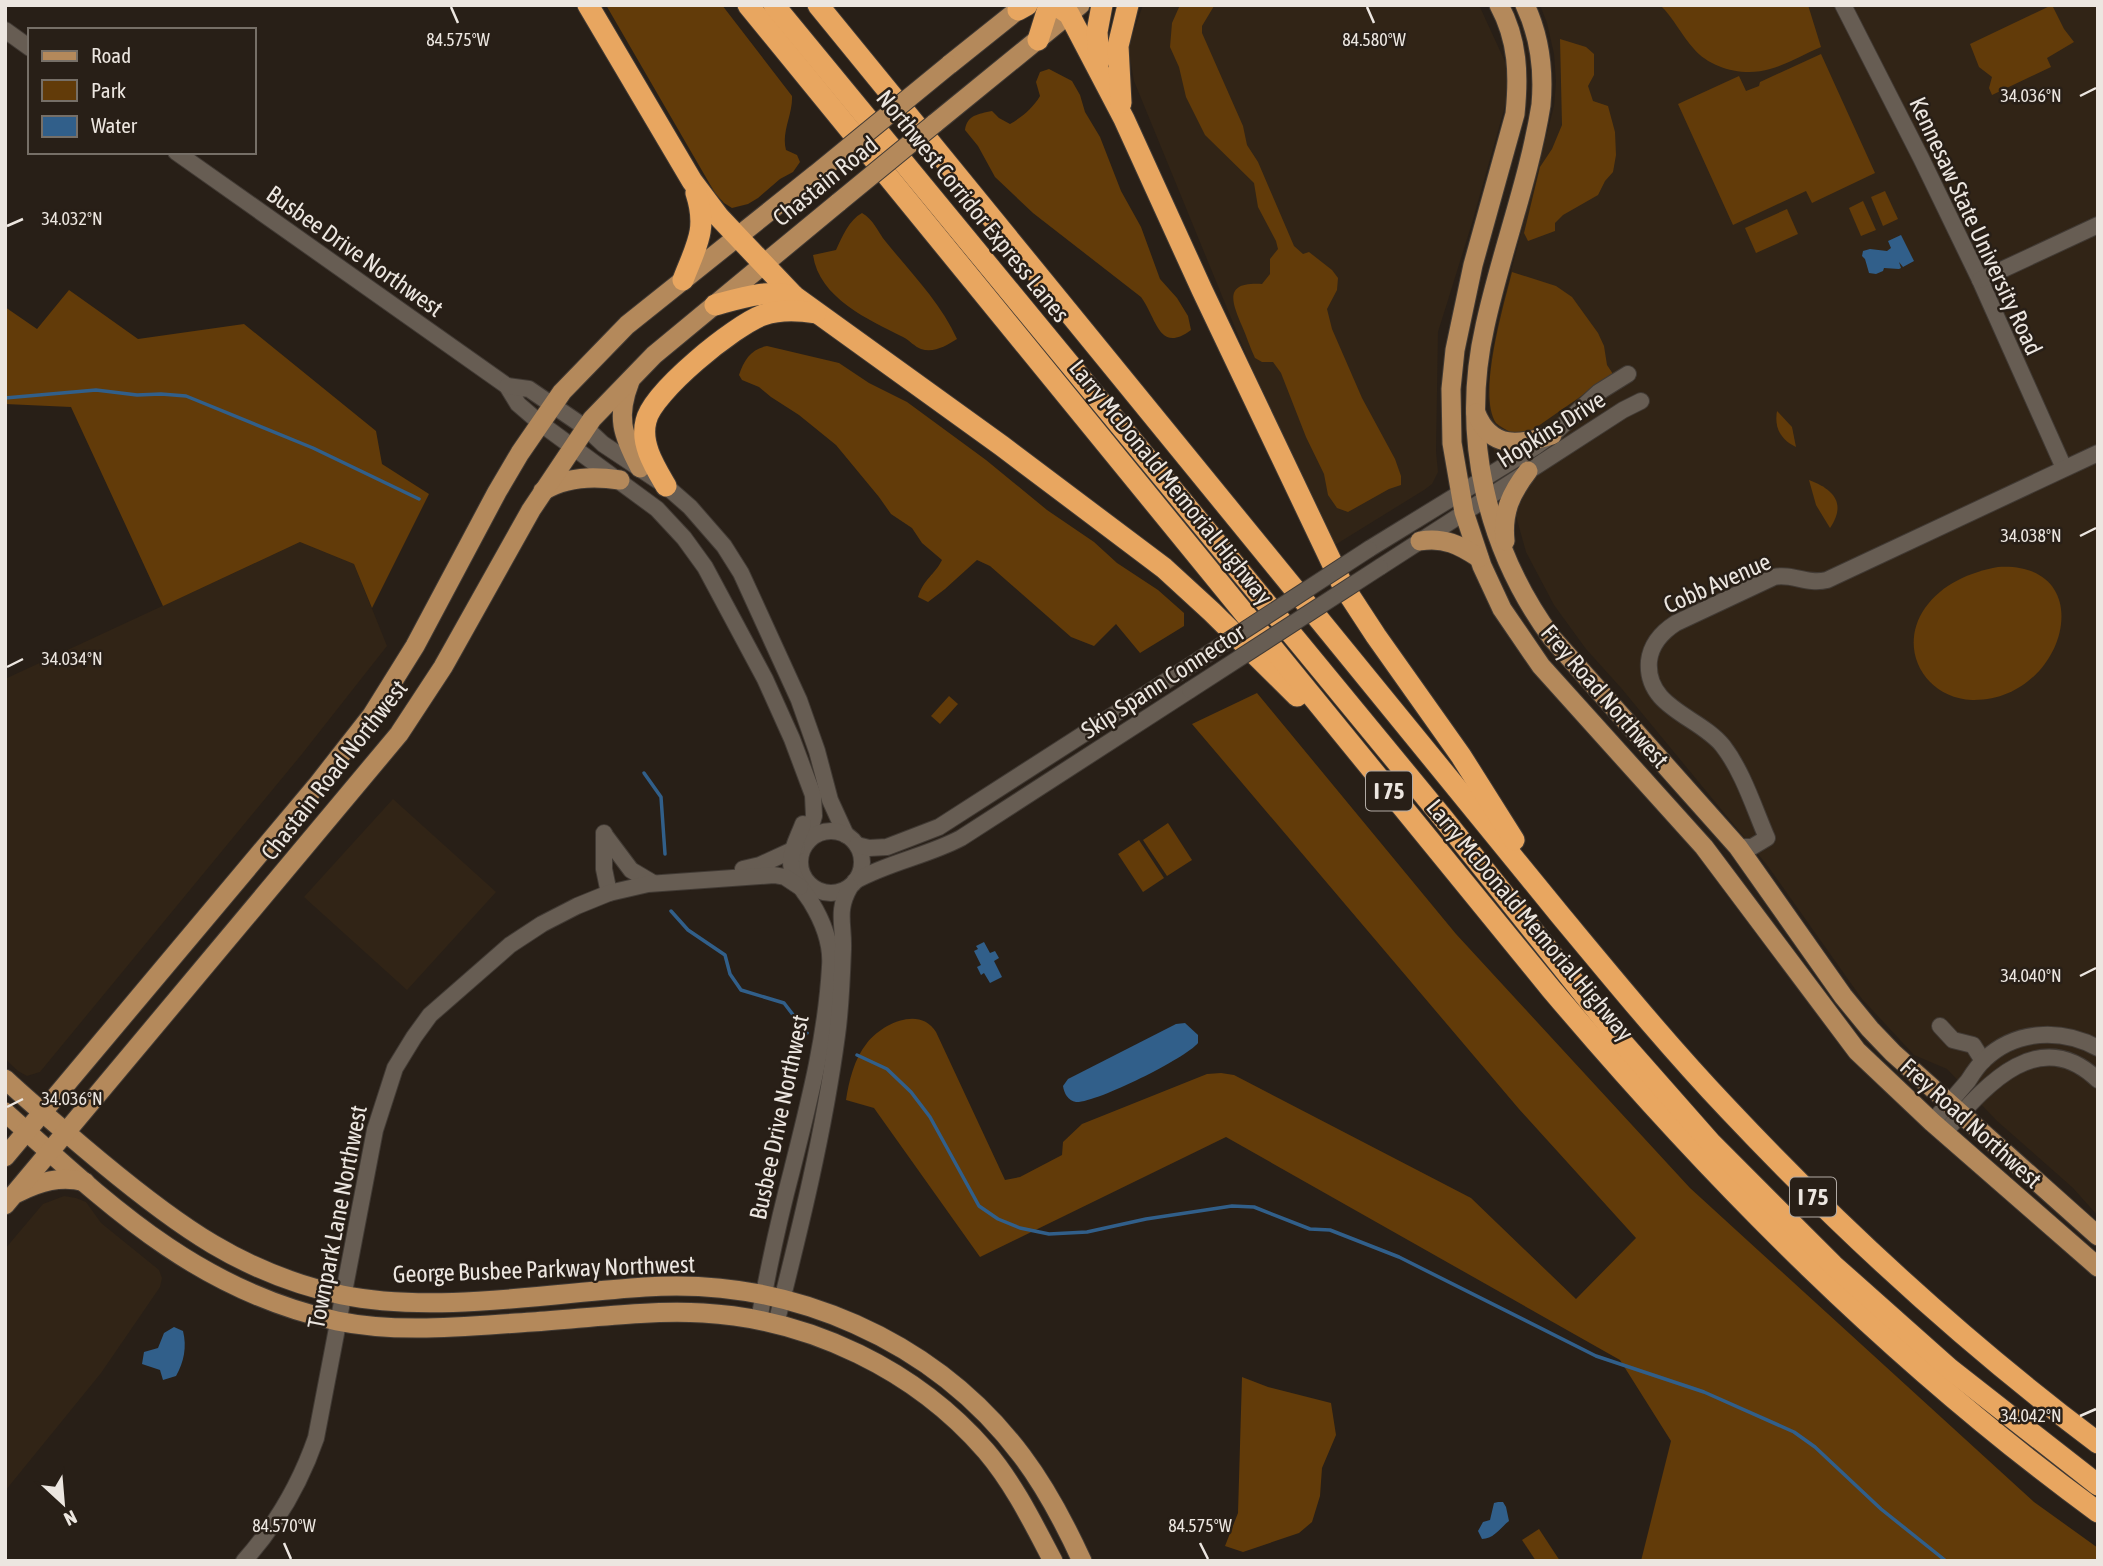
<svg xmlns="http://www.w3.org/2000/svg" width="2103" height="1566" font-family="'Asap Condensed',sans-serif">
<rect width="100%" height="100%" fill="#281f17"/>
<g fill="#312416">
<polygon points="1143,5 1479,5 1507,66 1507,99 1472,223 1438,332 1436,451 1438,472 1432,484 1424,490 1335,545 1272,418 1134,81 1128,47"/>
<polygon points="1540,5 2098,5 2098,1216 2073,1188 1997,1121 1947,1069 1914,1055 1862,999 1767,865 1622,689 1586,649 1554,605 1526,552 1516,516 1494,453 1488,396 1491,359 1499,318 1554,106 1556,82 1554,54 1547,23"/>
<polygon points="300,542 354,564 387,646 302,754 40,1072 27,1076 18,1071 5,1059 5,679"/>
<polygon points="393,799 496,892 407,990 304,897"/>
<polygon points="64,1196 76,1198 86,1202 101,1223 159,1270 162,1278 160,1287 101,1373 5,1491 5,1249 43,1204"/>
</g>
<g fill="#623b09">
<path d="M606 5H722L792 96C793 114 781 132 786 150L797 155 800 162 793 172 780 179 758 198 748 204 732 208 724 203 715 193Z"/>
<path d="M1180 5 1214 6 1202 26V33L1243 126 1247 145 1258 162 1294 246 1303 254 1309 252 1332 270 1338 278 1337 290 1327 309 1332 329 1362 398 1395 459 1401 476V485L1389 489 1348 512 1337 508 1328 495 1324 474 1306 437 1281 373 1273 362H1262L1255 358C1250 348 1247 337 1242 326 1231 300 1224 282 1262 284L1270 274V259L1278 249 1276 241 1258 207 1254 183 1205 135 1186 97 1179 67 1170 47 1172 23Z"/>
<path d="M1660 5H1808L1821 47C1804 54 1788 64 1770 69 1745 77 1711 69 1694 49 1681 35 1674 18 1660 5Z"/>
<polygon points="2052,5 2064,29 2074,42 2047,58 2051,67 1992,95 1989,88 1992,77 1979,67 1970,44"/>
<polygon points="1560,39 1586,47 1594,54 1594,75 1588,86 1593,101 1608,106 1615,132 1616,155 1613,172 1605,181 1598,195 1563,215 1555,223 1555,231 1528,241 1524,233 1540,167 1552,149 1562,125"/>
<polygon points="1821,54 1875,173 1812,203 1806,191 1733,225 1678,104 1739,76 1746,91 1759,86 1760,82"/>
<path d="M1049 69 1072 81 1080 95 1085 112 1100 137 1121 191 1141 227 1160 279 1177 298 1188 316 1191 330C1159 354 1157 319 1141 297L1033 213 995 177 978 146 965 130C967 115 978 114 992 111L999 118 1010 124C1022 117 1033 108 1040 96L1036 82 1040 72Z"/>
<polygon points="1885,191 1898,219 1883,226 1871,197"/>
<polygon points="1863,201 1876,230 1861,236 1849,208"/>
<polygon points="1787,209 1798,234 1756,253 1745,228"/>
<path d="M862 213C874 220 877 231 886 242 911 273 941 303 957 339 946 346 934 353 921 349 915 347 909 340 903 337 869 320 819 298 813 255L836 250C842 237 849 220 862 213Z"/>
<path d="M1512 272 1556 286 1572 297 1598 333 1604 346 1607 365 1613 374 1531 431 1509 436 1510 432C1505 429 1499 426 1496 423 1477 395 1504 304 1512 272Z"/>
<polygon points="69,290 138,339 244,324 376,431 382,464 429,494 372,608 354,564 300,542 163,606 71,407 5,404 5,307 37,329"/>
<path d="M767 346 839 363 869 383 907 402 986 460 1047 510 1094 542 1117 563 1158 590 1184 613V626L1140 653 1116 624 1094 646 1071 637 990 566 977 560 945 589 928 602 918 597C924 578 934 576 942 560L922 543 912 528 891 514 879 497 836 445 799 415 771 397 759 387 742 380 739 375C744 360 751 349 767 346Z"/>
<path d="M1777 411 1792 427 1796 447C1781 440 1774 428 1777 411Z"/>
<path d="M1809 480C1833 489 1847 503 1830 528L1816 505Z"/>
<path d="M1998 567C2103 561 2066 702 1972 700 1924 698 1897 648 1925 608 1942 584 1970 572 1998 567Z"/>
<path d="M1257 693 1456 934 1690 1188 2034 1502 2098 1548V1561H1641L1671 1441 1620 1360 1226 1137 980 1257 874 1108 846 1100C849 1081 854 1059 867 1043 883 1023 920 1006 936 1032L1005 1180 1020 1177 1062 1155 1063 1142 1082 1124 1207 1074 1221 1073 1234 1075 1471 1198 1576 1299 1636 1238 1519 1109 1192 724Z"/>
<polygon points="949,696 958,704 940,724 931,716"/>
<polygon points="1168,823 1192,860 1167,876 1143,840"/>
<polygon points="1139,840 1164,878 1143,892 1118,854"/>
<polygon points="1242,1377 1268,1387 1331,1403 1336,1435 1322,1468 1320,1496 1312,1522 1299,1533 1243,1552 1225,1546 1238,1513"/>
<polygon points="1539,1529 1560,1561 1536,1561 1522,1540"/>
</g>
<g fill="#315f8a">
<polygon points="1901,235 1914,261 1903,267 1899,262 1901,268 1899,269 1884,268 1883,271 1876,274 1869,273 1865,259 1862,256 1863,251 1870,249 1887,251 1891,248 1888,241"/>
<polygon points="984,942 990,953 995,951 999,958 994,961 1002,977 990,983 984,973 981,975 977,967 981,965 974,951 978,949 976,946"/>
<path d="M1185 1023 1198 1035V1043C1186 1058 1096 1103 1076 1102 1068 1101 1064 1093 1063 1086L1068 1079 1176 1024Z"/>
<path d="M174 1327 183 1331C187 1347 184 1362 176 1376L163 1380 160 1370 142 1364 144 1352 158 1348 164 1333Z"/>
<path d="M1498 1502H1503L1506 1507 1509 1521C1501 1527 1494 1539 1482 1539L1478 1531 1483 1522 1490 1520 1494 1503Z"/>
</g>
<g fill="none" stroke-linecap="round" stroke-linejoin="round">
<g stroke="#315f8a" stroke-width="3.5">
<polyline points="5,398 96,390 137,395 161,394 186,396 313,448 419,499"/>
<polyline points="644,773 661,797 665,854"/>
<polyline points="671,911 688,930 725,955 730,974 741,990 784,1003 807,1033"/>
<polyline points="857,1055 887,1069 911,1092 930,1117 979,1206 998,1219 1020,1228 1049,1234 1087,1232 1146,1219 1232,1206 1254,1207 1310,1229 1330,1230 1399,1257 1596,1356 1704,1392 1794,1432 1815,1447 1881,1509 1946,1561"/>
</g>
<g stroke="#413a34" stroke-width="18">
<g id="minor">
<polyline points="1843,5 1921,158 1980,280 2064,468"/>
<polyline points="5,30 30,48"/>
<polyline points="176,152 507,386 518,404 540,423 657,509 684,538 705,567 765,679 792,739 813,795 814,816 806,843"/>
<polyline points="1980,280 2098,225"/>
<polyline points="507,386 529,389 586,428 603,444 666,486 690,507 724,546 741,573 799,700 817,751 830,800 846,835"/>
<polyline points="1369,549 1535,447 1552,435 1599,392 1628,374"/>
<polyline points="1380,567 1623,410 1641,401"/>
<circle cx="831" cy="862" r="31"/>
<polyline points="604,833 604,869 609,893"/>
<polyline points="604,834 631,870 653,883"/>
<polyline points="857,845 869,848 887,847 939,827 1177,674"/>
<path d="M1738 847H1752L1767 838C1754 808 1743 772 1723 746 1699 716 1645 708 1649 661 1651 644 1662 632 1676 623L1774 577C1792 573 1807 585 1827 580L2098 453"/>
<polyline points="743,869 760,865 797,848"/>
<path d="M855 881C889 862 927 856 961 838L1190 690"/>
<polyline points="1940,1026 1953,1040 1973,1045 1983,1061"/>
<path d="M1932 1122C1944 1109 1956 1095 1968 1081 1973 1073 1978 1065 1985 1059 2016 1030 2061 1028 2098 1048"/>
<path d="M1944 1133C1983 1089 2037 1022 2098 1080"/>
<path d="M759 1320C768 1270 779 1219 792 1170 809 1102 826 1037 830 967 832 944 822 920 811 902 802 888 790 877 791 859 792 847 799 835 803 824"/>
<path d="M776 1324C800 1229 824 1132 837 1035 841 1006 842 978 843 949 844 924 836 911 850 887"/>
<path d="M244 1561C277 1524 300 1484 316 1438L375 1130 395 1068 414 1037 430 1015 510 945 542 924 577 906 609 893 648 884 774 875 785 877 800 887"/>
</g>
</g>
<g stroke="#413a34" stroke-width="21">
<g id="major">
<path d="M1499 5C1518 40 1519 75 1515 114L1473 265 1455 350 1451 389 1452 443 1464 512 1482 566 1502 609 1541 666 1704 847 1857 1051 1932 1122 2098 1267"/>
<path d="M1525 5C1540 37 1544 71 1541 105 1529 180 1501 252 1485 326 1460 435 1486 548 1552 638L1738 847 1843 996 1870 1029 1893 1053 2098 1236"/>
<polyline points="949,65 1024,5"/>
<polyline points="934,124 1080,5"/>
<path d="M630 381C616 417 622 434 640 468"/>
<path d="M1476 413C1491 450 1520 445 1552 435"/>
<path d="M543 491C567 476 594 476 620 480"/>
<path d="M1420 541C1444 537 1460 545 1479 558"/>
<path d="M1505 541C1502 512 1511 493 1528 471"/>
<path d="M5 1079C36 1108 69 1135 101 1162 177 1225 243 1274 342 1295 434 1314 551 1293 645 1287 790 1277 935 1340 1022 1456 1046 1488 1065 1524 1082 1561"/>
<path d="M5 1112C109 1205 196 1290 337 1321 400 1334 468 1326 532 1322 589 1318 646 1310 703 1313 810 1319 916 1370 986 1451 1014 1484 1033 1523 1053 1561"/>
<polyline points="5,1157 318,784 372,715 415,646 497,492 520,453 562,392 627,325 816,174"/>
<path d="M17 1193C39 1182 61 1175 85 1182"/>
<polyline points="5,1205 399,734 443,667 531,510 592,419 654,355 839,202"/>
</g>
</g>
<g stroke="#413a34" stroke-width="23">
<g id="highway">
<polyline points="588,5 692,181 719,217 794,296 1002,446 1164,568 1212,612 1297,696"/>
<path d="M748 5 1551 989C1714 1182 1893 1362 2098 1512"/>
<polyline points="774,5 1443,818 1622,1042 1711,1143 1833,1265 1950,1369 2098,1485"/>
<path d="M818 5 1561 916C1615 981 1669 1047 1728 1109 1842 1230 1965 1343 2098 1443"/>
<polyline points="1056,5 1069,14 1124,119 1202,290 1342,584 1376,636 1461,756 1514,840"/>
<polyline points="1018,10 1027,5"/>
<polyline points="1038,40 1049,5"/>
<polyline points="1099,61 1097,32 1102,5"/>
<polyline points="1121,103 1118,46 1128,5"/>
<path d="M683 280C696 246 708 230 696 193"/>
<path d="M715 305C741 298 767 289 794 296"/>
<path d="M666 486C655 467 640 444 646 421 652 392 735 325 763 315 780 309 799 310 816 313"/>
</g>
</g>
<use href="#minor" stroke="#675d53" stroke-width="16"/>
<use href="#major" stroke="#b4895b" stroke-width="19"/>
<use href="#highway" stroke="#e8a660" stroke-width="21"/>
<g stroke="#413a34" stroke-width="18" stroke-linecap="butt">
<g id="minor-bridge">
<polyline points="1177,674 1369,549"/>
<polyline points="1190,690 1380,567"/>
</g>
</g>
<g stroke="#413a34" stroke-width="21" stroke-linecap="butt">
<g id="major-bridge">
<polyline points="816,174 949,65"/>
<polyline points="839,202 934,124"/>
</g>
</g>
<use href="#minor-bridge" stroke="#675d53" stroke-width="16"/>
<use href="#major-bridge" stroke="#b4895b" stroke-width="19"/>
</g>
<path fill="none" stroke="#ece6e0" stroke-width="2.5" d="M451 7 458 23M1367 7 1374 23M2080 96 2096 88M7 226 23 219M2080 536 2096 528M7 667 23 659M2080 976 2096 968M7 1107 23 1099M2080 1416 2096 1409M284 1543 291 1559M1200 1543 1208 1559"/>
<g text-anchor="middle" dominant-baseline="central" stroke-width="5" stroke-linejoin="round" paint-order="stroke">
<g fill="#281f17" stroke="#b1aaa4" stroke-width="2">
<rect x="1366" y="771.5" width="46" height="39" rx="5"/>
<rect x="1790" y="1177.5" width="46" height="39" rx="5"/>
</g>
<g font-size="23" font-weight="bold" fill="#ece6e0">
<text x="1389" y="791">I 75</text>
<text x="1813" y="1197">I 75</text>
</g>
<g font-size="24" fill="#ece6e0" stroke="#281f17">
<text transform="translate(825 181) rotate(-39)">Chastain Road</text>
<text transform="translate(973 206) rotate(51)">Northwest Corridor Express Lanes</text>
<text transform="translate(1976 226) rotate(65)">Kennesaw State University Road</text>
<text transform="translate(355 251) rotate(35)">Busbee Drive Northwest</text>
<text transform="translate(1551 429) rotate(-32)">Hopkins Drive</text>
<text transform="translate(1171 482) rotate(51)">Larry McDonald Memorial Highway</text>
<text transform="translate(1717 583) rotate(-24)">Cobb Avenue</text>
<text transform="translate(1163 681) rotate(-33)">Skip Spann Connector</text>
<text transform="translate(1605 696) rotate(49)">Frey Road Northwest</text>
<text transform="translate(334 770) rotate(-52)">Chastain Road Northwest</text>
<text transform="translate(1530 920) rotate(50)">Larry McDonald Memorial Highway</text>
<text transform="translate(779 1117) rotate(-78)">Busbee Drive Northwest</text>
<text transform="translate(1971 1123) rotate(42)">Frey Road Northwest</text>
<text transform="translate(337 1217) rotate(-79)">Townpark Lane Northwest</text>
<text transform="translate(544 1269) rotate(-2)">George Busbee Parkway Northwest</text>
</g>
</g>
<g font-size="18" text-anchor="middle" fill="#ece6e0" stroke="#281f17" stroke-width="5" stroke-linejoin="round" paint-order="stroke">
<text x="458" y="46">84.575°W</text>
<text x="1374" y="46">84.580°W</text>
<text x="2031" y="102">34.036°N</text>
<text x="72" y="225">34.032°N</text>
<text x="2031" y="542">34.038°N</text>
<text x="72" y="665">34.034°N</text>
<text x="2031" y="982">34.040°N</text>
<text x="72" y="1105">34.036°N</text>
<text x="2031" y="1422">34.042°N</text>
<text x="284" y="1532">84.570°W</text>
<text x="1200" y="1532">84.575°W</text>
</g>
<rect width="2103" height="1566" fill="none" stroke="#ece6e0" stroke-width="14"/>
<rect x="28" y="28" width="228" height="126" fill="#281f17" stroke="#766f67" stroke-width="2"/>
<rect x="42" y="51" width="35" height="10" fill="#b4895b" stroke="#766f67" stroke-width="2"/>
<text x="91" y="63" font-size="21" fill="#ece6e0">Road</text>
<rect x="42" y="80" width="35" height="21" fill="#623b09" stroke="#766f67" stroke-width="2"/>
<text x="91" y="98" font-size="21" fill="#ece6e0">Park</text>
<rect x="42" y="116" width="35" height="21" fill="#315f8a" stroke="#766f67" stroke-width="2"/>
<text x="91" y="133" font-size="21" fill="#ece6e0">Water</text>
<g transform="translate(63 1503) rotate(154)" stroke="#281f17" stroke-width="5" paint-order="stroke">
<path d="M0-5L12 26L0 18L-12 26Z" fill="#ece6e0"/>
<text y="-10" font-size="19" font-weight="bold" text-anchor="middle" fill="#ece6e0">N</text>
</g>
</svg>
